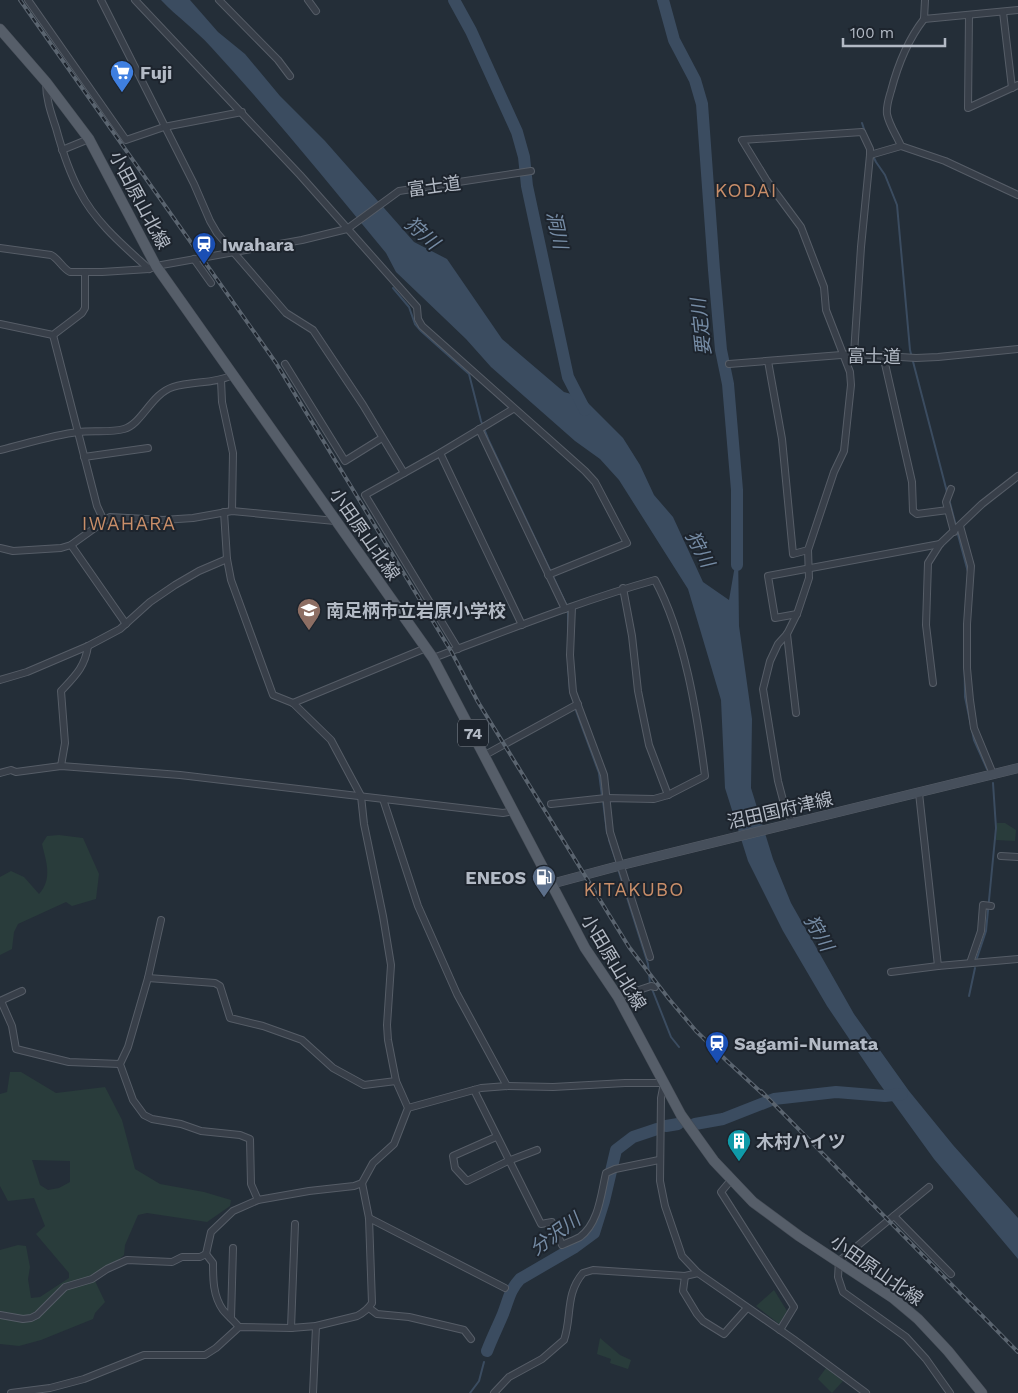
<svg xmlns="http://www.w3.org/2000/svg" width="1018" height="1393" font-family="'Work Sans','Noto Sans JP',sans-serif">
<rect width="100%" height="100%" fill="#242e38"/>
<g fill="#293c3b" fill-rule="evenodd">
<polygon points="997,823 1005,823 1016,830 1015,841 996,840"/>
<path d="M59 835 83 838 99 874 96 899 72 906 66 902 18 924 14 932 12 949 0 955V877L11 871 24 877 39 894C53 879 46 861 42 844L47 836Z"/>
<path d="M10 1072H21L56 1093 105 1087 122 1120 135 1169 160 1184 204 1192 231 1200 230 1206 207 1222 147 1213 138 1215 125 1245 124 1255 95 1281 105 1302 95 1313 93 1319 41 1340 19 1346 0 1344V1250L18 1245 26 1246 30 1267 28 1279 31 1298 40 1297 69 1278V1273L36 1234 45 1226 34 1198 8 1201 0 1186V1094L7 1092ZM32 1160 70 1161V1182L59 1188 48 1190 40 1185Z"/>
<polygon points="774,1290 787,1311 779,1324 756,1306"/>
<polygon points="600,1338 620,1355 631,1360 628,1369 610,1363 611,1359 597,1354"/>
<polygon points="826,1368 843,1381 832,1393 818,1379"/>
</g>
<path fill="#3b4c60" d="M161 0H190L218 32 245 54 280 96 325 141 414 242 447 259 502 339 564 392 582 397 623 438 640 465 654 495 673 517 703 582 729 600 738 548 739 626 752 719 751 788 773 859 791 903 854 1014 909 1091 953 1145 1018 1218V1259L934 1159 879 1083 827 1006 783 931 748 861 725 788 721 700 688 589 619 480 600 459 575 441 491 367 466 339 396 272 386 253C329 184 272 113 211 47 196 30 177 17 161 0Z"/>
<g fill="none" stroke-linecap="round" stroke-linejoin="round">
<g stroke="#3b4c60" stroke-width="2">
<polyline points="862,123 865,132"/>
<polyline points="873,156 876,162 885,175 897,205 910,350 947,492"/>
<polyline points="393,288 409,307 415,324 421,331 469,374 481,421 489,441 566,604 568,613 568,632"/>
<polyline points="949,499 956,526"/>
<polyline points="957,531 968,572"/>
<polyline points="964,624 965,697 974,740 987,769"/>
<polyline points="568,664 570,691"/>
<polyline points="575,708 599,773 602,796"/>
<polyline points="603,801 607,833"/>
<polyline points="609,840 617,864"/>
<polyline points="618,869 648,964 650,984"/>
<polyline points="977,958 986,931 996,828 993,783"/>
<polyline points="652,989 671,1037 679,1047"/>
<polyline points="969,996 975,968"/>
<polyline points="470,1393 479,1381 484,1362"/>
</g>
<g stroke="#3b4c60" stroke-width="12">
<polyline points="454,0 471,31 517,132 524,157 527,186 568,377 585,410"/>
<polyline points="663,0 674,40 695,80 702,104 714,270 721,350 728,384 737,490 737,565"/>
<polyline points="695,1124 723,1119 774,1099 836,1092 885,1096 902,1094"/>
<polyline points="666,1126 678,1124"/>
<path d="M487 1351C492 1338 498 1326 503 1314 509 1299 509 1291 520 1279L575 1247 594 1233 604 1201 616 1150 633 1137 657 1129"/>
</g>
<g stroke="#565d67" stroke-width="8">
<g id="minor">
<polyline points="28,0 126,140 164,127 242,112"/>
<polyline points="101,0 194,184 210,221 217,233 286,313 313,330 363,405 404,473"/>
<polyline points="135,0 300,175 417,307 418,319 422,326 585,471 595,482 627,543 548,575"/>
<polyline points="219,0 278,60 290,76"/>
<polyline points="308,0 316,11"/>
<polyline points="925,0 924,19 1018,10"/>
<polyline points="1003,12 1012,88"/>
<polyline points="969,16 968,108 1018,85"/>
<path d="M924 19C907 41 898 64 891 91 889 98 886 106 887 114 889 125 897 136 901 146L945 161 1018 195"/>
<path d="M46 83C46 99 51 113 56 128 62 150 69 172 80 192 96 223 124 246 149 269"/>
<polyline points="62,150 89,139"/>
<polyline points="870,155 901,146"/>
<path d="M0 248 51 255C59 259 62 268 70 272H102L149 269 156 266 302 240 347 229 399 191 531 171"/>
<polyline points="194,259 211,283"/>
<polyline points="0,324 53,335 82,313 85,308 85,272"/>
<polyline points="53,335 97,506 104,521"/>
<polyline points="883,355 912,482 913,511 917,514 948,510"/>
<polyline points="768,361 782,439 793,554 808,550"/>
<polyline points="285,364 345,461 382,438"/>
<polyline points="729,364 854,354 916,358 938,357 1018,349"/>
<polyline points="221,380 222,402 233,453 232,511"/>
<polyline points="479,429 565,609"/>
<path d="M0 450C25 444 53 435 78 432 93 430 110 433 124 429 142 424 151 394 173 387 193 381 214 384 233 375"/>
<polyline points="440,453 522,625"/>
<polyline points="84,457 148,448"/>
<polyline points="951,489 946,502 954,532"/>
<polyline points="960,526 971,566 967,624 967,668 970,700 974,728 993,774"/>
<polyline points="71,545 126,624"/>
<polyline points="0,548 13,551 61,548 71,545 110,517 163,520 193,518 232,511 335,521"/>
<polyline points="572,607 570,655 573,692 604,775 610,832 650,957"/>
<polyline points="797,614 775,618 768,576 940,544"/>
<polyline points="787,634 796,713"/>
<polyline points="458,649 365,495 440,453 513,409"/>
<path d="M433 658C506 631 580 601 655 580 685 636 697 713 705 776L668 795 649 745 638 691 632 636 623 588"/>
<polyline points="0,680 27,672 88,646 120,629 150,602 175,585 199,571 227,559"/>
<polyline points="933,683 926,625 928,563 940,544 982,504 1018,476"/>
<polyline points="293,703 426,648"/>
<polyline points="485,755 578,704"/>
<path d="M61 766 65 743 61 691C75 676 85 667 88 646"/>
<polyline points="0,773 11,770 16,772 61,766 180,775 503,813 514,811"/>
<polyline points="919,793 938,966"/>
<polyline points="383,799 418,906 457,994 507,1086"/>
<polyline points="551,804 606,798 654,799 668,795"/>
<polyline points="792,822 783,800 778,781 763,689 770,661 778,644 787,634 797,614 809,578 808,550 834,472 844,451 851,385 850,372 826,310 824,287 801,227 767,181 742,140 862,132 870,149 870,155 861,247 854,354"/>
<polyline points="1001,856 1018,857"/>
<polyline points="970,963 981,931 983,905 991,906"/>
<polyline points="891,972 938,966 1018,959"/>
<polyline points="148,978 161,920"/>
<polyline points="618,997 651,986 655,987"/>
<polyline points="0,1001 22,991"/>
<polyline points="1,1001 12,1026 16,1049 69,1062 120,1064"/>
<path d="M474 1090 541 1224 552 1222 562 1245C568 1242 575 1240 580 1237 599 1223 601 1194 606 1173L615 1169 659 1160"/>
<polyline points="408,1108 481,1088 507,1086 553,1087 625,1083 664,1083 661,1098 660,1181 665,1206 682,1256 698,1273 793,1339 866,1393"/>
<polyline points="496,1137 453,1156 455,1168 467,1181 508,1161 537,1150"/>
<polyline points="731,1180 721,1192 794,1307 780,1330"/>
<polyline points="929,1187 839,1261 838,1277 843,1292 906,1337 926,1359 950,1393"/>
<polyline points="258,1200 251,1184 250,1139 240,1135 201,1131 181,1124 152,1119 144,1115 133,1100 120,1064 128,1047 148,978 215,983 220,986 230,1018 263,1026 302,1040 333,1068 364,1085 396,1081"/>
<polyline points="894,1216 951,1274"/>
<polyline points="369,1218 505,1288"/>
<polyline points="206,1254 211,1232 233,1211 258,1200 309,1191 354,1186 362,1183 373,1163 394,1144 408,1108 396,1081 388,1040 387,1025 391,965 383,916 364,824 361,796 331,740 293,703 273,695 231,580 227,559 224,512"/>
<path d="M206 1254 213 1263C213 1279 213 1296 223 1310 228 1316 234 1321 239 1327"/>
<polyline points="685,1276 683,1291 697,1314 703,1321 724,1334 747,1308"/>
<polyline points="369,1308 377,1314 409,1317 464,1330 471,1339"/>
<polyline points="0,1315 23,1319 31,1318 37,1315 65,1287 92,1279 107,1269 127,1260 172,1262 182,1257 200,1257 206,1254"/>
<polyline points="231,1318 233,1248"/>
<polyline points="291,1328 295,1224"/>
<path d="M11 1393 50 1388 84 1379 144 1355H205L216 1348 239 1327 291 1328 316 1326 357 1316C363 1313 368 1309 372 1303L369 1218 362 1183"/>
<polyline points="313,1393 316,1326"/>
<path d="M494 1393 509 1377 542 1359 564 1340C572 1317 565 1294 583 1273L593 1270 685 1276 698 1273"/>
</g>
</g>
<g stroke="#565d67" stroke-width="10">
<polyline id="secondary" points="551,884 622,865 1018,768"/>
</g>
<g stroke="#444b55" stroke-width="11">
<polyline id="primary" points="0,29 46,82 89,139 156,266 433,658 585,948 618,997 681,1115 714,1161 753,1202 799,1236 893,1298 918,1319 948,1351 982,1393"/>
</g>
<use href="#minor" stroke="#383f49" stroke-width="6"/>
<use href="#secondary" stroke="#464f5b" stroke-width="9"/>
<use href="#primary" stroke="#565e69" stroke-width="10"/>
<g stroke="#5a646f" stroke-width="4">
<g id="rail">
<polyline points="20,0 276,363 451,651 478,702 629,947 669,999 696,1031 728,1062 765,1096"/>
<polyline points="761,1091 1018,1352"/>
</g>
</g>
<use href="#rail" stroke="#1d242d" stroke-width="2" stroke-dasharray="5.5" stroke-linecap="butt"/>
</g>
<defs>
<g id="supermarket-pin" transform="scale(1.25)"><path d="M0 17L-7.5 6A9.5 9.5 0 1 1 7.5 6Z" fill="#3f7fe0" stroke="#1d242d"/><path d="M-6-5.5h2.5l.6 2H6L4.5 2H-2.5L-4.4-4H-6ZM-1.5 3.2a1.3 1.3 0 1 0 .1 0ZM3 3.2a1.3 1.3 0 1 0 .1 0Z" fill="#fff"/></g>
<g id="station-pin" transform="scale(1.25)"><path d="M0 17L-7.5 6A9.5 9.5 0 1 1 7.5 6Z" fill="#1a4fb4" stroke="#1d242d"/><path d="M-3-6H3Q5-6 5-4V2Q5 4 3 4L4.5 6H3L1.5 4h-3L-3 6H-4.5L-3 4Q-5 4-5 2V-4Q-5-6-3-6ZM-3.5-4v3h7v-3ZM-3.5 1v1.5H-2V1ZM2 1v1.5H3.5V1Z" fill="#fff"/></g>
<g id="school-pin" transform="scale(1.25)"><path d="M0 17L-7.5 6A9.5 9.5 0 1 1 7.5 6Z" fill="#8d6e63" stroke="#1d242d"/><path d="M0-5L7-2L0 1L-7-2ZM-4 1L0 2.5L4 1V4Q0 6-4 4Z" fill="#fff"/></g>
<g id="fuel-pin" transform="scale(1.25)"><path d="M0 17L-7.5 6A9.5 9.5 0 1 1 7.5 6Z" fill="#5c6f8a" stroke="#1d242d"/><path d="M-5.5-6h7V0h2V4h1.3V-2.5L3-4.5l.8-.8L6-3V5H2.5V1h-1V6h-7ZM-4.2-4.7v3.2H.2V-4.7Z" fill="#fff"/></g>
<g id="building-pin" transform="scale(1.25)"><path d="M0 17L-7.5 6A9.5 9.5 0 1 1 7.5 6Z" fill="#0f9aa8" stroke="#1d242d"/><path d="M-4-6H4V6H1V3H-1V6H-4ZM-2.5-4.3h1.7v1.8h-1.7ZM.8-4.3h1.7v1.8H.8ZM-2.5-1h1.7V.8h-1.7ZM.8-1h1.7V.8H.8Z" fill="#fff"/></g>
</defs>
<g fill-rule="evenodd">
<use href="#supermarket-pin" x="122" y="72"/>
<use href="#station-pin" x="204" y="244"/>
<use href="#school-pin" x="309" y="610"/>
<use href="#fuel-pin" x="544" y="877"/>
<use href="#station-pin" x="717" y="1043"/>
<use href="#building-pin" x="739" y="1141"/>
</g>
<g text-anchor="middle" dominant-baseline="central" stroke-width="4" stroke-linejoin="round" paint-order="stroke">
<rect fill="#1d242d" stroke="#868d97" stroke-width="1" x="458" y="719.5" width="30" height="27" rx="4"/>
<g font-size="16" font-weight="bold" fill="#b3bac5">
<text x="473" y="733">74</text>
</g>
<g font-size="18" font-weight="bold" fill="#b3bac5" stroke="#1d242d" text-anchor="start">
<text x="140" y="72">Fuji</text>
<text x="222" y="244">Iwahara</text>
<text x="326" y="610">南足柄市立岩原小学校</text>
<text x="526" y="877" text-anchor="end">ENEOS</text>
<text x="734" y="1043">Sagami-Numata</text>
<text x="756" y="1141">木村ハイツ</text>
</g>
<g font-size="18" fill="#b3bac5" stroke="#1d242d">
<text transform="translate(434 186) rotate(-8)">富士道</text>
<text transform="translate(140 200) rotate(62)">小田原山北線</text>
<text transform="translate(874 356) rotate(1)">富士道</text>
<text transform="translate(365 534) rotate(55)">小田原山北線</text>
<text transform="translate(780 810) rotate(-13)">沼田国府津線</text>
<text transform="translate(614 962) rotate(59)">小田原山北線</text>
<text transform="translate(877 1270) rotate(35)">小田原山北線</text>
</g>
<g font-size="19" letter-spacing="1" fill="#c98e69" stroke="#1d242d">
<text x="746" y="190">KODAI</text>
<text x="129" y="523">IWAHARA</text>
<text x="634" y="889">KITAKUBO</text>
</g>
<g font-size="19" font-style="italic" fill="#768ca5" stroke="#1d242d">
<text transform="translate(557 230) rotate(78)">洞川</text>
<text transform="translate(422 233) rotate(41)">狩川</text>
<text transform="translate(701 327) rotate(-96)">要定川</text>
<text transform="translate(700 549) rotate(62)">狩川</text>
<text transform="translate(819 933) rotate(60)">狩川</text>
<text transform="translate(555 1234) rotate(-36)">分沢川</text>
</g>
</g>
<path d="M843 38v8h102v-8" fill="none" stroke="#b3bac5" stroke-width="2.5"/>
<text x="850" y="38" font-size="15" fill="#b3bac5" stroke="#1d242d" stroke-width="4" paint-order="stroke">100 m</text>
</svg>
